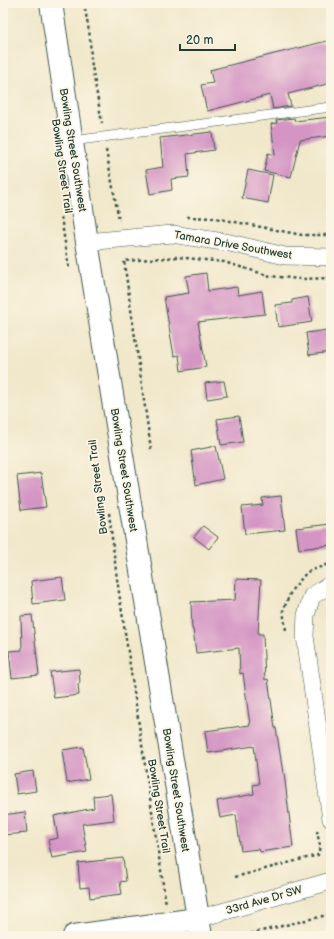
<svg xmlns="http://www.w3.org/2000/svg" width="334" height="939" font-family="'Balsamiq Sans',sans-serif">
<rect width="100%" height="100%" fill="#fcf5e5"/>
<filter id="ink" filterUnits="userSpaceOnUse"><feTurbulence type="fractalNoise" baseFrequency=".025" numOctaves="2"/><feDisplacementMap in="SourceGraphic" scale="8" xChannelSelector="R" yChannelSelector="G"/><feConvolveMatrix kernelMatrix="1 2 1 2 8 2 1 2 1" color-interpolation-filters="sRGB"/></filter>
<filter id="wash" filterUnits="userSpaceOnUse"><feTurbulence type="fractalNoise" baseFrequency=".012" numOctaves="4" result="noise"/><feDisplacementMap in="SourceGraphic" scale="16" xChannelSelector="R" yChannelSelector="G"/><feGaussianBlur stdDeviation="0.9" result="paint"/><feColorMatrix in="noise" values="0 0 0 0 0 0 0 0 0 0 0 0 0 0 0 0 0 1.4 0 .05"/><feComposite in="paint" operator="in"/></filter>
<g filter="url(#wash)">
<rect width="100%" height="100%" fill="#f1e8cb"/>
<g id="blocks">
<g fill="#d494c4">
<polygon points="331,40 331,83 288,94 291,106 273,109 270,95 207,111 201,85 213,83 210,70"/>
<polygon points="331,117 331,136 300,140 291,177 264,171 268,153 275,155 271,124 277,123 276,120 294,118 295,121"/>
<polygon points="212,132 214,150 187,154 189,177 171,179 172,190 150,194 146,170 163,167 160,138"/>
<polygon points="248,170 273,175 268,203 242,198"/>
<polygon points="206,273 208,291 237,287 238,295 262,291 265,314 198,322 206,367 181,371 179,355 174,356 164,297 189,293 186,276"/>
<polygon points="308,297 312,322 278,327 275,305 292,303 292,300"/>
<polygon points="328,330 331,352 309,355 306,333"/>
<polygon points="224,381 227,396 207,399 205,383"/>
<polygon points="239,416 243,442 221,445 217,419"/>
<polygon points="216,446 223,479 196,485 191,451"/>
<polygon points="41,473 46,507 21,510 17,476"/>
<polygon points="281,496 285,530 245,534 242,507 263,505 262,498"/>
<polygon points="331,524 331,545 299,549 296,528"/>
<polygon points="203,526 218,537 209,549 194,537"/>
<polygon points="62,577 65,600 33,604 31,581"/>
<polygon points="236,579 261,580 258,634 263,634 265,680 268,679 275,728 276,728 283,773 284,773 293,847 260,852 259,849 241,851 236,815 220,818 217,801 254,794 253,785 259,784 254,746 208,753 205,731 250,725 243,673 240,674 239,648 196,653 193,629 192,629 191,602 235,600"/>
<polygon points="32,615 39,675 12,678 9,651 22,650 21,616"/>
<polygon points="79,669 80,683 78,684 79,695 54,698 50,672"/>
<polygon points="83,747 89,779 67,783 62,750"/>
<polygon points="33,771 36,791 17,794 14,774"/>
<polygon points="111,794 114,820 82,824 87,852 52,858 48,840 58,838 54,816 94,808 93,796"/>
<polygon points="25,812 27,833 3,835 3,815"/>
<polygon points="123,858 126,881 120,882 122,894 90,898 89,887 80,888 78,863"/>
</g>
</g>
</g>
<g filter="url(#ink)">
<use href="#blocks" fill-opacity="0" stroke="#3e574b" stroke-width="1"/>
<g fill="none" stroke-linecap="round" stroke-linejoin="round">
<g stroke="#3e574b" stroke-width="10">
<polyline id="lane" points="72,141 331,107"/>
</g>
<g stroke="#3e574b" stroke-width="18">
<g id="street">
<polyline points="87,242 172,234 230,243 285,256 331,257"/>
<polyline points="331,584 312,596 306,615 305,636 331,819"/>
<polyline points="197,919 331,881"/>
</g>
</g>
<g stroke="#3e574b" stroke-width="24">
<g id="secondary">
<polyline points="51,3 87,242 201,936"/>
<polyline points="74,936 197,919"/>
</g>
</g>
<g stroke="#3e574b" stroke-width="2.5" stroke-dasharray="3 3" stroke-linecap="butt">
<polyline points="84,3 90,37 91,60 102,123"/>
<polyline points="106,150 119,220 120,220"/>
<polyline points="61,217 69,268"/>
<polyline points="187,217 215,218 302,235 331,235"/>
<polyline points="151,449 124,261 177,257 224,262 270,276 300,279 331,278"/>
<polyline points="109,513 117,579 166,904"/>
<polyline points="286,630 283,611 291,591 307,572 331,563"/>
<polyline points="235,877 318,855 320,846 317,831"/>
<polyline points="245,935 331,914"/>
</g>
<use href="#lane" stroke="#fff" stroke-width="9"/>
<use href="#street" stroke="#fff" stroke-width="17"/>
<use href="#secondary" stroke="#fff" stroke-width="22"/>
</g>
</g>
<g text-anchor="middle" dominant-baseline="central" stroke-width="3.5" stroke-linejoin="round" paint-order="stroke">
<g font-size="11" fill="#1f3d34" stroke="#fcf5e5">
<text transform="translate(73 150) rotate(81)">Bowling Street Southwest</text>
<text transform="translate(62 166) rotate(82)">Bowling Street Trail</text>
<text transform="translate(233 245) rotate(10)">Tamara Drive Southwest</text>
<text transform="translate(124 470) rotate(81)">Bowling Street Southwest</text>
<text transform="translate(98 487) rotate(-97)">Bowling Street Trail</text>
<text transform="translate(176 790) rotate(81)">Bowling Street Southwest</text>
<text transform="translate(159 806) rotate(81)">Bowling Street Trail</text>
<text transform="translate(264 900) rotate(-16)">33rd Ave Dr SW</text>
</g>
</g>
<rect width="334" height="939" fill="none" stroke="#fcf5e5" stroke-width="16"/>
<path d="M180 44v6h55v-6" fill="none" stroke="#1f3d34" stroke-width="2"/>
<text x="186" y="44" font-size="12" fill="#1f3d34" stroke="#fcf5e5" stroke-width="3" paint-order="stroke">20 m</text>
</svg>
